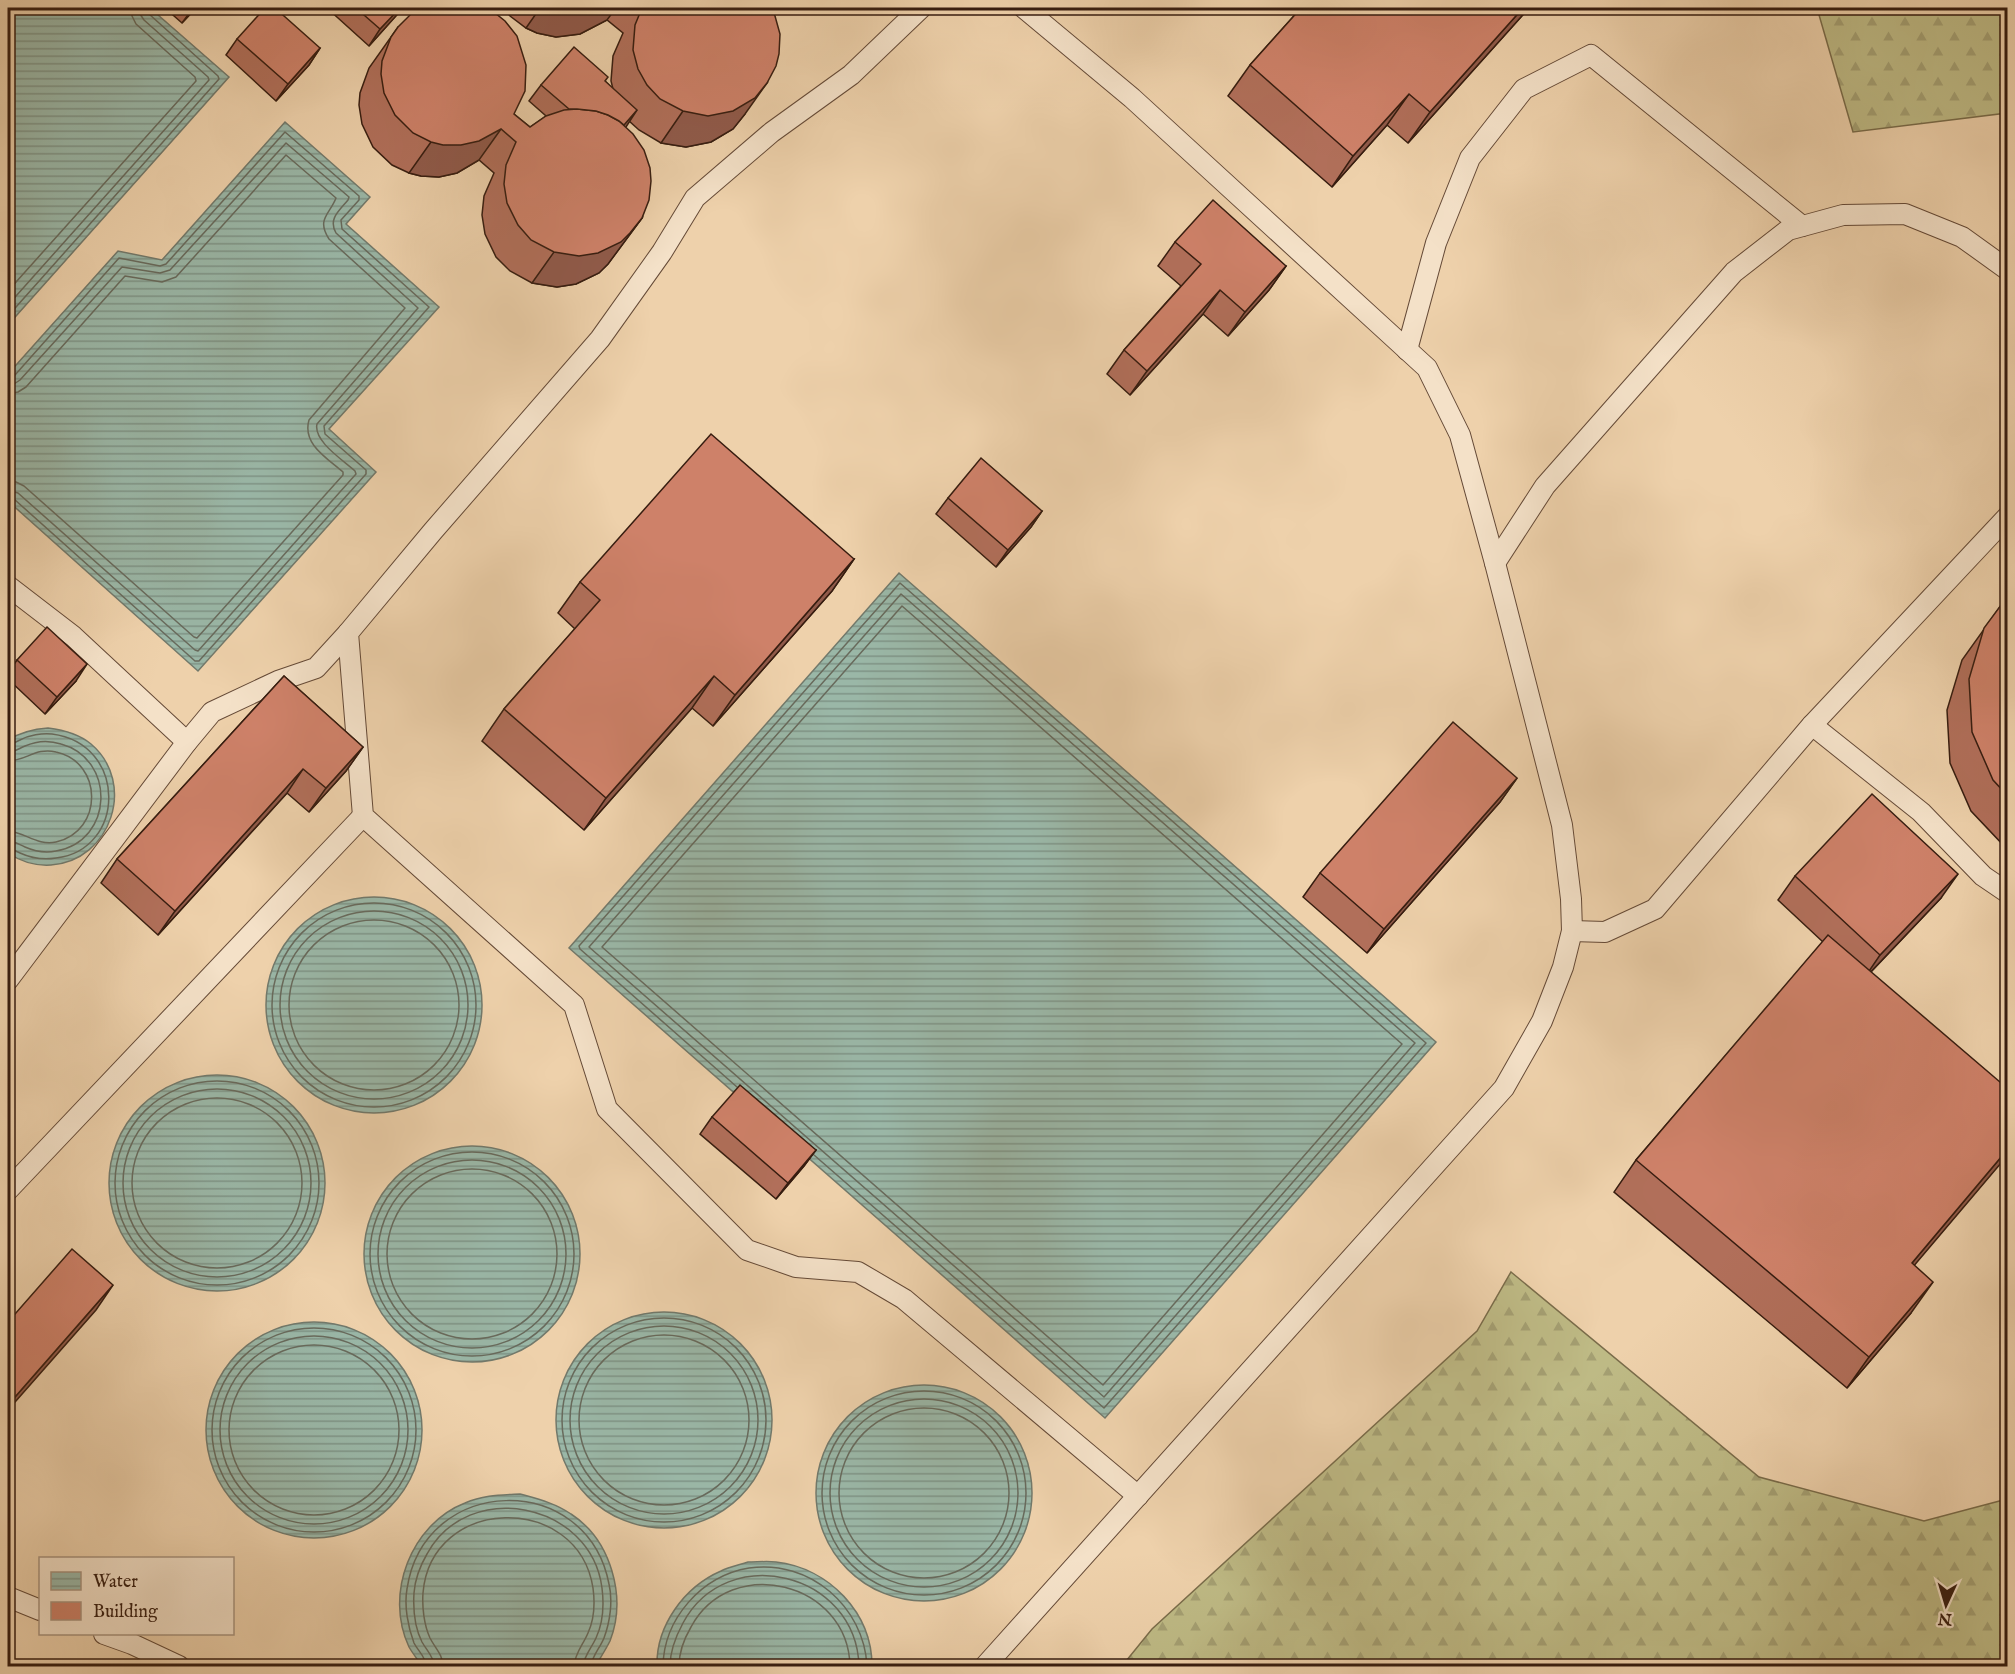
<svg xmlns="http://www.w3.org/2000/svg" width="2015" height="1674" font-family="'IM FELL English',serif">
<defs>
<pattern id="forest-firs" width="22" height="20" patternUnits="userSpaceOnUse" patternTransform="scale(1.5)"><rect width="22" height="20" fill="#beba85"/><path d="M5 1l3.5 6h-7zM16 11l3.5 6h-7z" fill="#a49f72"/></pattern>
<pattern id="water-rules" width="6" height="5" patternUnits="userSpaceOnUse" patternTransform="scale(1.5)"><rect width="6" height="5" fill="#9ab7a7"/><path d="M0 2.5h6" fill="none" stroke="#7e9487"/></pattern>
</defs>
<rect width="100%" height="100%" fill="#eed1ab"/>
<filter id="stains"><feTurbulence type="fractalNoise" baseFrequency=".00333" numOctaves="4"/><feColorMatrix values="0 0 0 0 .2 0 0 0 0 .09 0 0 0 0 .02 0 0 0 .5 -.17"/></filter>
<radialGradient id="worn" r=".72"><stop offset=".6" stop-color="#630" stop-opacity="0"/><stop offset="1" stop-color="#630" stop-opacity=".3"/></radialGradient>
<g fill="url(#forest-firs)" stroke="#7a6c4a" stroke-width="1.5">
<polygon points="1817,8 2007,8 2007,113 1853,132"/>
<polygon points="1511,1272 1759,1477 1924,1521 2007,1499 2007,1666 1122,1666 1152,1629 1477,1331"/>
</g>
<g fill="url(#water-rules)" stroke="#72796b" stroke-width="1.5">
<polygon points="8,8 150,8 229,77 8,325"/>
<polygon points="285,122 370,197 346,224 439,307 329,429 376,472 198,671 8,501 8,374 118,251 162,260"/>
<polygon points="899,573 1436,1042 1105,1418 569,948"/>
<path d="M48 728C64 730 79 734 91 744 137 783 111 861 51 865 36 866 20 861 8 853V740C21 732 33 729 48 728Z"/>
<circle cx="374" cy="1005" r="108"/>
<circle cx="217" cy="1183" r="108"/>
<circle cx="472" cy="1254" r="108"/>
<circle cx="664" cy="1420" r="108"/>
<circle cx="314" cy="1430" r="108"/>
<circle cx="924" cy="1493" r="108"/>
<path d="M520 1494C538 1499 555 1503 571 1514 611 1540 627 1597 610 1641 606 1649 601 1657 596 1665L422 1666C418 1660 413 1654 409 1647 384 1594 411 1524 465 1503 483 1495 500 1495 520 1494Z"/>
<path d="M748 1562C757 1562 767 1561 776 1562 829 1568 872 1613 872 1666H657C656 1626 684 1587 721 1571 729 1567 739 1565 748 1562Z"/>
</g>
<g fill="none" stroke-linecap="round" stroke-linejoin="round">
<g stroke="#686a5c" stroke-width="1.5">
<polyline points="8,291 196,81 195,77 136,24 132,16 131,8"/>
<polyline points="8,305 209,80 208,77 144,20 140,14 140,8"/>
<polyline points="8,316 219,79 218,76 149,14 147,8"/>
<polyline points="8,377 15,375 119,258 160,266 166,264 285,132 359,196 359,200 341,220 342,229 429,307 324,426 325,434 366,470 366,474 199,661 195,661 14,499 8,498"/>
<path d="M8 385 14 384 20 380 122 267 160 273 170 270 286 143 349 197 348 200C339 211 328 219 336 233L418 308 317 424C313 441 343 460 355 471L356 474 198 651 195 650 18 493 8 490"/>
<path d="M8 394 18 392 26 387 125 276 162 282 176 277 286 155 336 198C330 214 316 219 329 239L405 308 309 420C302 444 327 458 343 472V475L197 638 194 637 24 486 16 482 8 481"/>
<polygon points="901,594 1415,1043 1104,1397 589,947"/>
<polygon points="902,606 1402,1044 1103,1385 602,947"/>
<path d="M8 745C13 744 15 742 20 740 29 735 42 733 52 734 128 744 126 850 56 858 44 860 31 858 20 853 15 851 13 849 8 848"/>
<path d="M8 752C15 752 18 749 25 746 36 741 49 740 61 744 116 759 114 841 56 851 46 853 34 851 25 847 18 844 14 841 8 841"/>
<path d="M8 761C26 761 36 747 56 752 103 762 104 831 56 842 37 846 25 832 8 831"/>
<circle cx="374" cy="1005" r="102"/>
<circle cx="374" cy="1005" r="94"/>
<circle cx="374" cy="1005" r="85"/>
<circle cx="217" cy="1183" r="102"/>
<polyline points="737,1087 580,949 579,946 900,583 1426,1043 1104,1408 814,1155"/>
<circle cx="217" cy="1183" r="94"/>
<circle cx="217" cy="1183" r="85"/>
<circle cx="472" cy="1254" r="102"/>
<circle cx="472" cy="1254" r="94"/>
<circle cx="472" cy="1254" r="85"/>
<circle cx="664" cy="1420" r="102"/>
<circle cx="664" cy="1420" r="94"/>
<circle cx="314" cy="1430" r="102"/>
<circle cx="664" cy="1420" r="85"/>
<circle cx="314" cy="1430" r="94"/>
<circle cx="314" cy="1430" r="85"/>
<circle cx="924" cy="1493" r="102"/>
<circle cx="924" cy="1493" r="94"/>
<circle cx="924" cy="1493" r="85"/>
<path d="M426 1666C426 1657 418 1651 414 1643 408 1627 404 1606 407 1589 424 1474 587 1470 609 1584 613 1601 610 1622 604 1638 600 1648 592 1656 591 1666"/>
<path d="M434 1666C434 1657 427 1651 422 1642 415 1628 413 1609 414 1593 415 1579 420 1566 427 1554 468 1478 591 1502 602 1588 604 1604 603 1623 596 1638 592 1647 584 1656 583 1666"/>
<path d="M443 1666C443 1655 435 1648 430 1638 424 1625 422 1607 423 1593 431 1495 578 1492 593 1588 595 1603 594 1620 588 1633 583 1645 575 1653 574 1666"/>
<path d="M663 1666C664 1619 701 1576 749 1568 810 1559 864 1607 867 1666"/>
<path d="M670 1666C670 1651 676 1636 683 1623 727 1541 856 1572 859 1666"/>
<path d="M679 1666C679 1653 684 1639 691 1627 731 1553 848 1582 850 1666"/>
</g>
<g stroke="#654a37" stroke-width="22">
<g id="lane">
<polyline points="921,8 851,75 772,132 695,198 662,252 600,339 433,531 348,633 363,816 574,1005 607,1109 747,1250 796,1267 858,1272 904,1299 1138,1496"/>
<polyline points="1407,350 1436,243 1470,158 1524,89 1591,55 1802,226"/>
<polyline points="1495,563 1545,486 1734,272 1788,230 1843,215 1905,214 1962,237 2008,270"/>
<polyline points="8,586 73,636 187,742"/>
<polyline points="1812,725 1921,812 1983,876 2008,893"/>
<polyline points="1572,931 1605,932 1655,909 1812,725 2008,516"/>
<polyline points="8,980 187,742 212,712 278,681 316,668 348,633"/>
<polyline points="8,1190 363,816"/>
<polyline points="8,1597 40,1610"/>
<polyline points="104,1634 132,1644 179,1666"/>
<polyline points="985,1666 1504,1088 1542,1021 1563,967 1572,931 1571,899 1562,825 1495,563 1460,435 1427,368 1132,98 1024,8"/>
</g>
</g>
<use href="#lane" stroke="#f4e1c8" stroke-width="20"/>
</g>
<g fill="#b16f5a" stroke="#371d10" stroke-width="1.5">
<polygon points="165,8 196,8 182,23"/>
<polygon points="327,8 403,8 369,46"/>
<polygon points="503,8 771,8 745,114 733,129 711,142 686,147 661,143 639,130 629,121 625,127 642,218 608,264 599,273 576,284 557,287 532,283 510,271 496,257 485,234 482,215 484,196 494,173 479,160 457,173 439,177 421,176 409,173 392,165 373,147 362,124 359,105 360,93 369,68 398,27 514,114 530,127 546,116 529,101 541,85 605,81 613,89 611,81 613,56 623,33 607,20 580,34 556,37 537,33 526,28 510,16"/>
<polygon points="1301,8 1529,8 1408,143 1387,125 1332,187 1228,96 1250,65"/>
<polygon points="237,39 320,48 309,65 276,101 226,55"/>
<polygon points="1175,242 1286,266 1269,290 1228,336 1203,314 1130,395 1107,374 1124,350 1181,286 1158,266"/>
<polygon points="948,498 1042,511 1031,527 996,567 936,514"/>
<polygon points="854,559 832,591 713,726 692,708 584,830 482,741 504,709 575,629 558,613 580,582"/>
<polygon points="2007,597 2007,849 1971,811 1950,763 1947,710 1962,660"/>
<polygon points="17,660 76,681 45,714 8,679 8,673"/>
<polygon points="284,676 363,747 346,771 309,812 287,793 158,935 101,883 117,859"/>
<polygon points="1517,778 1500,802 1367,953 1303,897 1320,873"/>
<polygon points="1795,876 1941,898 1871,972 1914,1265 1911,1313 1847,1388 1614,1192 1636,1160 1823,942 1778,900"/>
<polygon points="712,1117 816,1150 804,1166 776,1199 700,1134"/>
</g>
<g fill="#905a4a" stroke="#371d10" stroke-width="1.5">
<polygon points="193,8 196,8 182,23"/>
<polygon points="400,8 403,8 369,46 380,29"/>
<polygon points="540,8 616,8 607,20 580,34 556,37 537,33 526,28"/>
<polygon points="1523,8 1529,8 1408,143 1430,112"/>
<polygon points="320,48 309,65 276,101 288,84"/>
<polygon points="767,83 745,114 733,129 711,142 686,147 661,143 683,111"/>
<polygon points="1409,94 1387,125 1332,187 1353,156"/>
<polygon points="637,110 626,127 612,138"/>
<polygon points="501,129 479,160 457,173 439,177 421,176 409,173 431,142"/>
<polygon points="642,218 608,264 599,273 576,284 557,287 532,283 554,252"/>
<polygon points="1286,266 1269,290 1228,336 1245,312"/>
<polygon points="1220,290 1203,314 1130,395 1147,371"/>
<polygon points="1042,511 1031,527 996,567 1008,550"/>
<polygon points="854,559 832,591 713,726 735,695"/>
<polygon points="87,664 76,681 45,714 57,697"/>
<polygon points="714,676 692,708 584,830 606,798"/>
<polygon points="363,747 346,771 309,812 326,788"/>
<polygon points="303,769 287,793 158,935 175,911"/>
<polygon points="1517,778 1500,802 1367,953 1384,929"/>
<polygon points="1958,874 1941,898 1863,980 1880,955"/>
<polygon points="816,1150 804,1166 776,1199 788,1183"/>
<polygon points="2007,1150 2007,1156 1890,1294 1912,1263"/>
<polygon points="1933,1282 1911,1313 1847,1388 1869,1357"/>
<polygon points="113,1285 96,1310 8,1410 8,1405"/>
</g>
<g fill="#ce8169" stroke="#371d10" stroke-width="1.5">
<polygon points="265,8 275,8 320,48 288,84 237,39"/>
<polygon points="356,8 400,8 380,29"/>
<polygon points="424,8 485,8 490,9 505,21 517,36 526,65 525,91 514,114 530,127 546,116 564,110 577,109 596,111 608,115 619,121 633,134 644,150 650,168 651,181 649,200 642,218 630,233 621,242 598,253 579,256 554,252 531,240 518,225 507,203 504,184 506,165 516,142 501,129 479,141 461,145 443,145 431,142 413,133 395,115 384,93 381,74 382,61 391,37 398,27 411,14"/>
<polygon points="642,8 771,8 775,16 780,34 779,54 776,66 767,83 755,98 733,111 708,116 683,111 660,99 647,85 638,69 633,50 635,25"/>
<polygon points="1301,8 1523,8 1430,112 1409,94 1353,156 1250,65"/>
<polygon points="574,47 608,77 605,81 637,110 624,125 619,121 608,115 596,111 577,109 569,109 541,85"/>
<polygon points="1213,200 1286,266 1245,312 1220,290 1147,371 1124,350 1201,264 1175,242"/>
<polygon points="711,434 854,559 735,695 714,676 606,798 504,709 600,600 580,582"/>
<polygon points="981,458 1042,511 1008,550 948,498"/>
<polygon points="2007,597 2007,795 1993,780 1972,732 1969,679 1984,628"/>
<polygon points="47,627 87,664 57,697 17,660"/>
<polygon points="284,676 363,747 326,788 303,769 175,911 117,859"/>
<polygon points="1453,722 1517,778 1384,929 1320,873"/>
<polygon points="1872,794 1958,874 1880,955 1795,876"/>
<polygon points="1828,935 2007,1088 2007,1150 1912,1263 1933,1282 1869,1357 1636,1160"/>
<polygon points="740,1085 816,1150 788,1183 712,1117"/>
<polygon points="72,1249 113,1285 8,1405 8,1322"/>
</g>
<rect width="2015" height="1674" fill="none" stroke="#eed1ab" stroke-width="30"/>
<rect x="9" y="9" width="1997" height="1656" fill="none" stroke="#371d10" stroke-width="3"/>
<rect x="15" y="15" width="1985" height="1644" fill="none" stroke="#371d10" stroke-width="1.5"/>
<rect x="39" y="1557" width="195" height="78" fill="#f4e1c8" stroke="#a8937e" stroke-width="1.5"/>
<rect x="51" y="1572" width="30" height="18" fill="url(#water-rules)" stroke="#a8937e" stroke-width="1.5"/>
<text x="93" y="1587" font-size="18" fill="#371d10">Water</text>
<rect x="51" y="1602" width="30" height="18" fill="#ce8169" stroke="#a8937e" stroke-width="1.5"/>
<text x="93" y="1617" font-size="18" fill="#371d10">Building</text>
<g transform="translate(1946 1605) rotate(184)" stroke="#f4e1c8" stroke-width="4.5" paint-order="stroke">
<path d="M0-4.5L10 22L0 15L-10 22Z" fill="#371d10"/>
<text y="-9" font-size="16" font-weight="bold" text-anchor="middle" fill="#371d10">N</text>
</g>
<rect width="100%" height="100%" filter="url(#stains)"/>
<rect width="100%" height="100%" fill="url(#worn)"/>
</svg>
